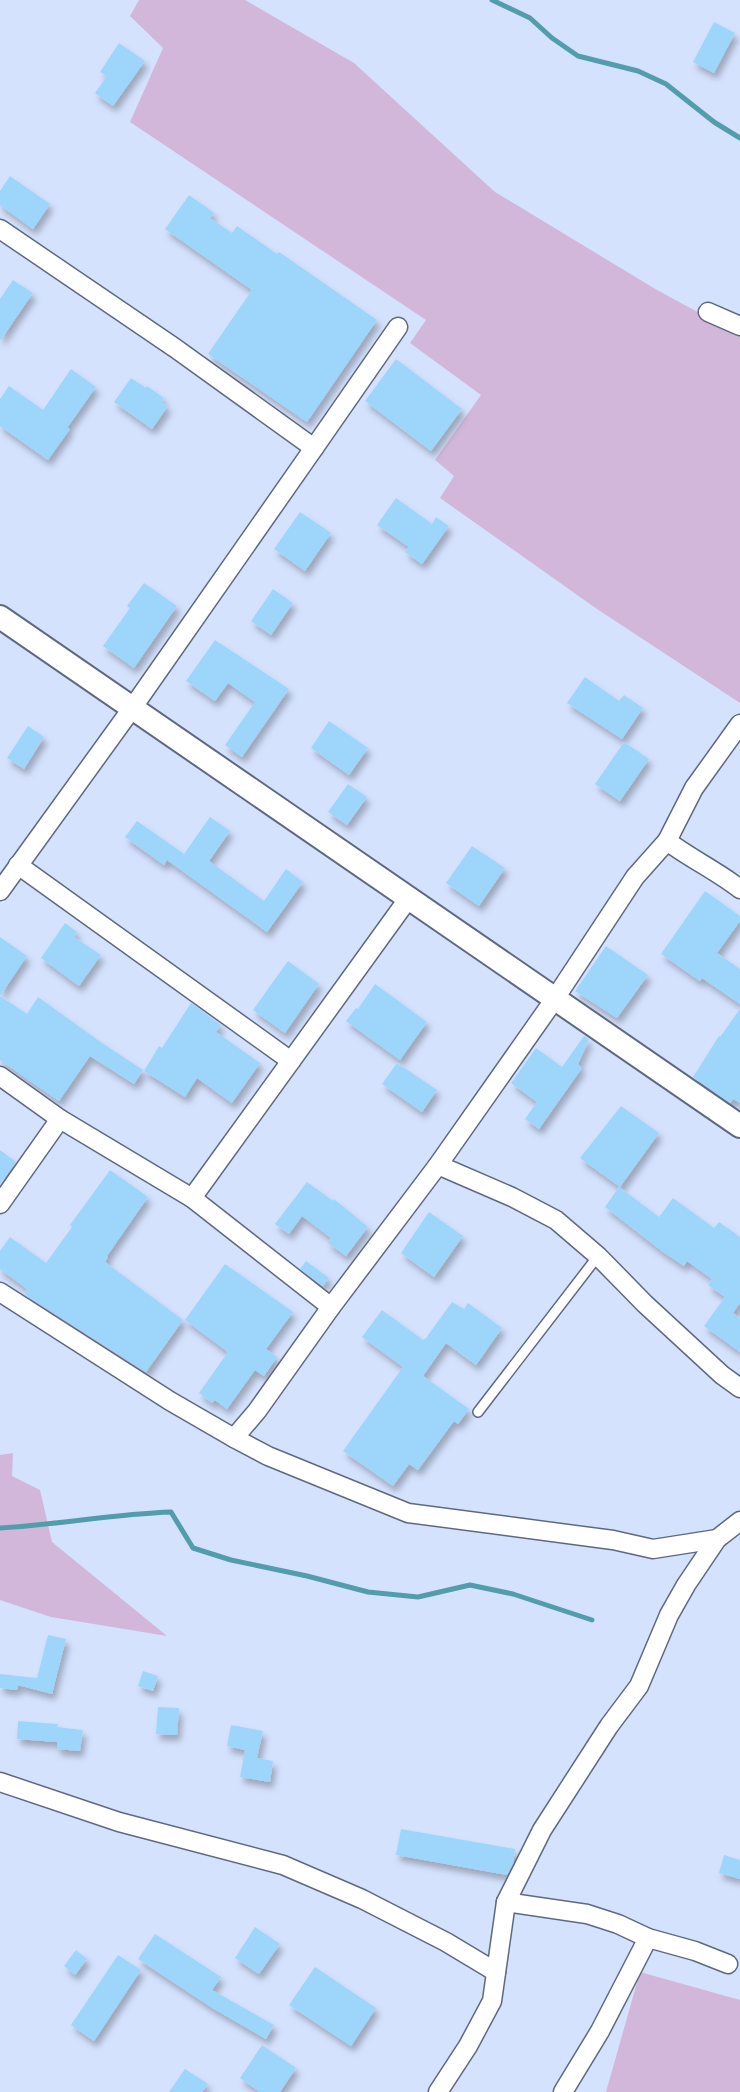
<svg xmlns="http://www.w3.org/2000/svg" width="740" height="2092" font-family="'Sofia Sans Condensed',sans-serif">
<defs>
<filter id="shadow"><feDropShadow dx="3.5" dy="6" stdDeviation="3" flood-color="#0004"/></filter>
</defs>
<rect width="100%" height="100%" fill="#d5e2fe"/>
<g fill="#d2b7db">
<polygon points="139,0 245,0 354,63 495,192 657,290 740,335 740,703 597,609 440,498 454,476 435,460 481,395 410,343 426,320 130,122 163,48 130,16"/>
<polygon points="13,1453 12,1476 40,1490 52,1542 167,1636 51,1617 0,1600 0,1455"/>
<polygon points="640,1972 740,2000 740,2092 606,2092"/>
</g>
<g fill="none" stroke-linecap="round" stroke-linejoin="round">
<g stroke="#529dac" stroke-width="5">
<polyline points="492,0 530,18 552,38 578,56 638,71 666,84 714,122 740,138"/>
<path d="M0 1528C57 1525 113 1514 171 1512L193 1548 231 1560 307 1576 368 1592 418 1597 470 1585 513 1594 592 1620"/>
</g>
</g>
<g fill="#9ed5fb" filter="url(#shadow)">
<polygon points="714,22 735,33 714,73 693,62"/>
<polygon points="119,43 145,61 113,106 95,93 107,76 100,72"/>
<polygon points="10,176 50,204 33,229 0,205 0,191"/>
<polygon points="189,195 214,213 210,218 232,233 237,226 277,254 279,252 377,320 307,422 208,354 252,290 165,229"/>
<polygon points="13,280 33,293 0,341 0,299"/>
<polygon points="396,359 462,409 431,451 365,401"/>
<polygon points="71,369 96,387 67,428 70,429 48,460 0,426 0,399 9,386 43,410"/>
<polygon points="131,378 146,388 147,386 164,398 161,402 168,406 152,429 114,402"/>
<polygon points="396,498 432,524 436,517 449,526 422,564 405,552 409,547 377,525"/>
<polygon points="300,512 331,533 305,571 274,549"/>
<polygon points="144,583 177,606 134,668 103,646 130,608 127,606"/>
<polygon points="273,589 293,603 271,635 251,621"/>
<polygon points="215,640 289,689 242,757 225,745 255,702 228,683 215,701 186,681"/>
<polygon points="585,677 619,701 624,695 643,708 622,739 567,703"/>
<polygon points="329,721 368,748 349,775 311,748"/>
<polygon points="28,726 44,737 24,769 7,758"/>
<polygon points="624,742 649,759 620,801 595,784"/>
<polygon points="348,784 367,797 347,825 328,812"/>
<polygon points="210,817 230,831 209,861 264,901 286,869 303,882 267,932 167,860 164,865 125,837 137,821 184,854"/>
<polygon points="472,846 505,868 479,906 446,883"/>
<polygon points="705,891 740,916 740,921 717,953 740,969 740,1004 702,978 700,981 661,954"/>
<polygon points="65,923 77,932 74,937 101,955 79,986 41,958"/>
<polygon points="0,937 27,956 0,996 27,1014 38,997 99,1041 143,1070 134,1084 90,1056 59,1101 0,1060"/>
<polygon points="606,946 648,975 617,1018 575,991"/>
<polygon points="288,961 319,984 285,1033 253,1010"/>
<polygon points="375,984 427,1022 400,1060 346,1021 356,1008 358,1009"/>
<polygon points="191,1003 221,1025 216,1032 260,1063 232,1103 197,1078 185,1097 144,1071 159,1046 162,1048"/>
<polygon points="740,1009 740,1103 733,1099 730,1103 693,1077 719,1036 720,1037"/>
<polygon points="584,1036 589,1039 578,1064 582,1068 539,1129 525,1119 537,1102 511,1083 536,1048 562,1067"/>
<polygon points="397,1063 437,1090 422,1112 382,1084"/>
<polygon points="621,1106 659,1133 620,1187 580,1158"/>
<polygon points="0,1150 16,1162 0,1184"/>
<polygon points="110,1170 148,1197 107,1256 108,1257 105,1262 183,1320 146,1372 24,1294 27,1289 0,1269 0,1251 10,1237 46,1263 72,1227 70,1225"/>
<polygon points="307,1182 333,1201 334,1199 368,1227 346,1256 328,1243 331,1238 302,1216 289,1234 275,1224"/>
<polygon points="619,1187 659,1217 673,1198 714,1228 719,1222 740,1237 740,1303 733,1313 740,1318 740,1352 704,1326 725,1297 708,1285 712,1279 687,1261 684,1266 663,1252 605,1207"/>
<polygon points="429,1212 463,1236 434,1277 401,1253"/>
<polygon points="306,1261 329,1278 323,1286 300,1269"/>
<polygon points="225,1264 293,1312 266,1349 277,1357 264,1376 255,1370 227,1409 215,1400 212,1403 199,1393 228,1352 185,1320"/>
<polygon points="452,1302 464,1309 468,1303 502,1328 476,1365 446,1343 423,1376 469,1409 458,1424 454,1421 418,1470 409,1464 393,1486 343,1451 403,1367 362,1337 382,1310 423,1340 426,1338"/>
<polygon points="48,1635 66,1639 52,1694 18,1685 17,1690 0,1688 0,1674 37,1678"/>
<polygon points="143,1671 158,1676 153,1691 138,1686"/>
<polygon points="158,1707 179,1708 177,1735 156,1734"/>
<polygon points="18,1721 58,1724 57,1727 83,1730 80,1751 57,1749 57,1742 17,1739"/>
<polygon points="231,1725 263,1731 257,1758 273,1761 270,1782 240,1777 245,1750 227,1746"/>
<polygon points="401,1829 515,1849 513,1864 507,1875 396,1855"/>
<polygon points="724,1855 740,1860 740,1879 719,1873"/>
<polygon points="255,1927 280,1944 259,1974 235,1958"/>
<polygon points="155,1934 221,1977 212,1990 274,2025 266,2039 214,2009 138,1959"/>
<polygon points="76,1950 87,1959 75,1975 64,1966"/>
<polygon points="118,1955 141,1970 94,2041 71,2025"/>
<polygon points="315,1967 376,2008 351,2046 289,2005"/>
<polygon points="262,2045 296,2068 280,2092 260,2092 240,2078"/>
<polygon points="185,2069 208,2084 202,2092 169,2092"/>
</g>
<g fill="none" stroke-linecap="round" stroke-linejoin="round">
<g stroke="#5e6981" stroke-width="12">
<polyline id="service" points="478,1412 598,1256"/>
</g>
<g stroke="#5e6981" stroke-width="21">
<g id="minor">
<polyline points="0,229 175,348 314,448 398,327"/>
<polyline points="708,312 740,326"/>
<polyline points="667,841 694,788 740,724"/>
<polyline points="18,865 291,1061"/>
<polyline points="0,891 133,707 314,448"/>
<polyline points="0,1076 60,1119 192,1198 331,1307"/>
<polyline points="438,1165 512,1197 556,1220 598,1256 645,1304 722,1375 740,1388"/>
<polyline points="192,1198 408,899"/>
<polyline points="0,1204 60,1119"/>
<path d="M0 1292 170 1401 234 1438 257 1411 331 1307 438 1165 554 1000 635 877 667 841C691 859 717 871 740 889"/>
<polyline points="234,1438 268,1456 408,1513 613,1540 653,1549 717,1539"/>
<polyline points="0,1782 119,1822 283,1865 362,1899 446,1942 496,1972"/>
<polyline points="506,1902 587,1914 618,1924 648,1938 695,1951 728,1964"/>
<polyline points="438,2092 468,2046 492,2001 506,1902 542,1830 609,1726 639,1686 669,1615 686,1585 717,1539 740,1521"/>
<polyline points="563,2092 600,2031 648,1938"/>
</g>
</g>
<g stroke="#5e6981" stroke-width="26">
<polyline id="tertiary" points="0,617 740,1126"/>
</g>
<use href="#service" stroke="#fff" stroke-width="9"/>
<use href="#minor" stroke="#fff" stroke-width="18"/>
<use href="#tertiary" stroke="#fff" stroke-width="22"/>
</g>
</svg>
